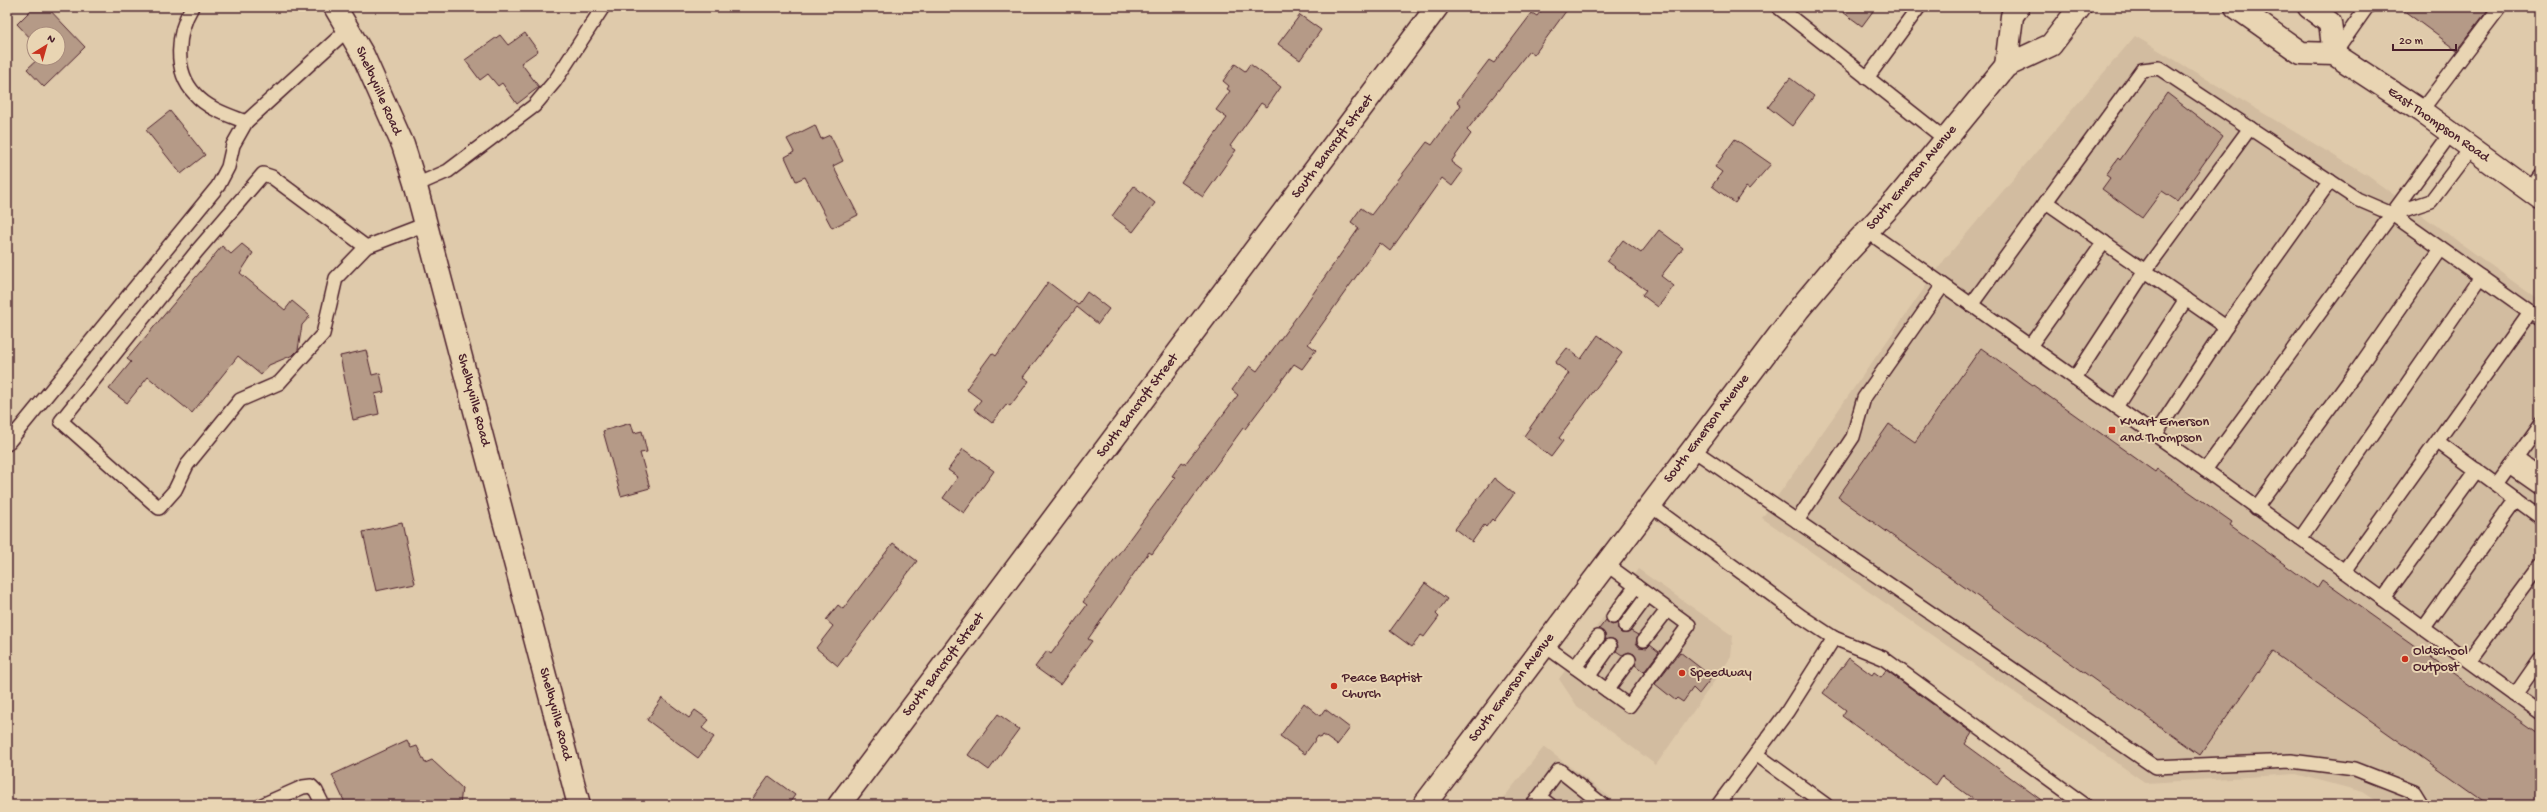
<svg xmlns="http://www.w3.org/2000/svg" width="2547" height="812" font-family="'Gochi Hand',sans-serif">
<rect width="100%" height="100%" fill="#dfcaab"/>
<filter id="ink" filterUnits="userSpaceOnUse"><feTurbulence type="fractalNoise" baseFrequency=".025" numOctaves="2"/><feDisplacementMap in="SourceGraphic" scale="8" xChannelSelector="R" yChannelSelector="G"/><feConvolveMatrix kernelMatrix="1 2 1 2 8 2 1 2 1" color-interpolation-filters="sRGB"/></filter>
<g filter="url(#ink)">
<g fill="#d2bca0">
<polygon points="2135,36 2368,176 2540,301 2540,805 2383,805 2363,792 2296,774 2146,783 1762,518 1945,259"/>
<polygon points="1638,569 1733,636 1731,657 1656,765 1577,706 1559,679"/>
<polygon points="1544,747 1611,798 1619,805 1498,805"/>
</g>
<g fill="#b59a87" stroke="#4a1f2b">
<polygon points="34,7 47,7 85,47 44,87 27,69 39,58 58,58 58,34 34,34 34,42 17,24"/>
<polygon points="1544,7 1569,7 1534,55 1529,51 1467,130 1471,134 1451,162 1463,171 1452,186 1442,178 1390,251 1380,243 1308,344 1316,350 1302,369 1294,364 1245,429 1243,428 1152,554 1149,552 1088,639 1092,641 1060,685 1035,667 1047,651 1051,654 1087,605 1083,602 1175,477 1172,476 1182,462 1185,464 1238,395 1232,390 1250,366 1257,371 1303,308 1359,228 1351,222 1361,208 1371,215 1427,142 1432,145 1461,105 1457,102 1489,60 1494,63 1532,13 1537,16"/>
<polygon points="1836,7 1876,7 1862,26"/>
<polygon points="2399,7 2490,7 2457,50"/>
<polygon points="1300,15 1321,30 1300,60 1278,44"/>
<polygon points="525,33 538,51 521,63 539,87 517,104 502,83 498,86 488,74 480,80 465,60 500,35 508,45"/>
<polygon points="1235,64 1245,71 1250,64 1281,87 1267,107 1261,103 1230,146 1236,150 1203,197 1181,182 1227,118 1216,110 1230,91 1227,89 1229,86 1223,81"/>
<polygon points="1790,78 1814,96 1792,126 1768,107"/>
<polygon points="2167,93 2223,136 2177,201 2162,191 2142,218 2102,189 2110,178 2106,175 2118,158 2120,160"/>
<polygon points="170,111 205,155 181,174 146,130"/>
<polygon points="815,125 821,139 830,135 843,161 833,166 858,215 832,228 805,177 796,181 785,157 794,152 787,139"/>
<polygon points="1735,139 1771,164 1749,189 1746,187 1735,203 1712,186 1722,172 1715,167"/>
<polygon points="1134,186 1155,203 1133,232 1112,216"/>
<polygon points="1659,230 1683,248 1661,276 1674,286 1658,307 1642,295 1646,290 1607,261 1623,240 1641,253"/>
<polygon points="242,244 253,253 240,273 285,310 292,301 310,316 302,325 298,350 293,355 269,365 261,375 238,356 192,413 148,377 127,403 109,389 131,362 127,359 222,246 231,254"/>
<polygon points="1048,282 1078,305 1087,292 1109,309 1098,324 1077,307 1023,377 1029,381 1010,406 1007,404 992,423 974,409 981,400 966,389 992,353 996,356"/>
<polygon points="1598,335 1622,353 1559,438 1563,441 1551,457 1524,436 1569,373 1555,363 1567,348 1581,359"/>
<polygon points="1981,348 2155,472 2157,469 2232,522 2230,525 2317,588 2322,580 2540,735 2540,805 2489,805 2273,652 2200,755 1838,497 1889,424 1915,442"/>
<polygon points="366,350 372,375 380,373 384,392 375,394 379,414 353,420 340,356"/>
<polygon points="631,423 634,433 642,431 647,452 640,453 650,488 621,496 603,431"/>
<polygon points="963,449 994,471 964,513 943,498 958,477 948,470"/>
<polygon points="1494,478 1514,494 1494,521 1492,519 1486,527 1484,525 1472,542 1455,529"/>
<polygon points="402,523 415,583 376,591 363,532"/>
<polygon points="893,543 917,561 838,666 816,648 833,626 826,620 838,605 843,609"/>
<polygon points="1425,583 1447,599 1436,614 1439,617 1424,637 1421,635 1412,647 1390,631"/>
<polygon points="1606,620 1612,625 1618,623 1618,629 1621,633 1628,633 1631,631 1638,635 1636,643 1639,647 1647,648 1650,645 1659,652 1644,672 1635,665 1637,660 1634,654 1629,652 1622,655 1616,651 1618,646 1615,640 1605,640 1605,634 1599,629"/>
<polygon points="1680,652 1712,677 1699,694 1693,688 1683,702 1677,698 1675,700 1655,684"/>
<polygon points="1849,658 1872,675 1874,672 1881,677 1886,670 1972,733 1965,744 2048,805 1981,805 1942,776 1936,785 1842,716 1846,710 1823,693"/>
<polygon points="662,698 689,718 695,710 709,720 702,728 714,737 698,758 647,720"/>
<polygon points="1304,703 1320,716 1325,709 1350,728 1337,745 1323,735 1321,738 1318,736 1305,754 1280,736"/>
<polygon points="998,714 1019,729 989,770 968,755"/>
<polygon points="407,740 411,748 417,746 425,763 432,760 462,788 460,805 346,805 332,775"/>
<polygon points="769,776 795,795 788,805 748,805"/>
</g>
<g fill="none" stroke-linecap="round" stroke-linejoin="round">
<g stroke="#4a1f2b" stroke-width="16">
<g id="lane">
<path d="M192 7C177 32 173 71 195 94 208 109 228 115 246 122"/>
<polyline points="1778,7 1945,139"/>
<polyline points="2334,54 2367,7"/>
<polyline points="1867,78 1919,7"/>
<polyline points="2421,111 2500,7"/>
<polyline points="416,185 448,171 534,106 555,81 603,7"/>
<polyline points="2529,191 2540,176"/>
<polyline points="2046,202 2226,327 2330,181"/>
<polyline points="2392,214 2431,201 2471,148"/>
<polyline points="1867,231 2205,470 2540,713"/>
<polyline points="366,247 272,177 263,174 197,251 61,421 159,508 175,490 187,465 240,400 279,383 323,334 336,278 366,247 426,224"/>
<polyline points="1971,305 2142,70 2159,68 2357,199 2392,214 2540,319"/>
<polyline points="2030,346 2104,242"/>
<polyline points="2075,378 2145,271 2250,128"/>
<polyline points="2116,407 2186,299"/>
<polyline points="2155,435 2226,327"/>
<polyline points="2438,442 2540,517"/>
<polyline points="7,444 218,186 228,167 233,145 246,122 348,29"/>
<polyline points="1692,449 2155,767 2291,761 2355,769 2414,792 2422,805"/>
<polyline points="2516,458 2540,475"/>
<polyline points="2510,467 2540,488"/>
<polyline points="2205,470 2451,133"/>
<polyline points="2497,485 2540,425"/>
<polyline points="1650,505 1802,617 1834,638 1787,712 1718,805"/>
<polyline points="2256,508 2353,376 2441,249"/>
<polyline points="1797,521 1853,437 1864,398 1943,285"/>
<polyline points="2300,539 2481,277"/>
<polyline points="2344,571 2530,312"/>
<polyline points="2383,599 2477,470"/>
<polyline points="1613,617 1636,586"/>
<polyline points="1625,626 1648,595"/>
<polyline points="2423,629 2516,499"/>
<polyline points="1834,638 1883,658 2085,805"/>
<polyline points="1644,640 1668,609"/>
<polyline points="1544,645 1629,706 1689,625 1606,564"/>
<polyline points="2469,661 2540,565"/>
<polyline points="1575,667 1598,637"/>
<polyline points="1588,677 1610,646"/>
<polyline points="1607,690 1629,660"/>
<polyline points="2515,695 2540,659"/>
<polyline points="1756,754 1826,805"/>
<polyline points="1539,797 1559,770 1603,805"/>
<polyline points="262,805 303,787 311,786 316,791 323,805"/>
<polyline points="1533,805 1539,797 1550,805"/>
</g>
</g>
<g stroke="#4a1f2b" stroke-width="25">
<polyline id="street" points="839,805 1437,7"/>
</g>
<g stroke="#4a1f2b" stroke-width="25">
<g id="secondary">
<polyline points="335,7 363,55 403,145 415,183 579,805"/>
<polyline points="2236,7 2301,53 2334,54 2421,111 2540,198"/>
<polyline points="2309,7 2330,23 2334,54"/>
</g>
</g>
<g stroke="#4a1f2b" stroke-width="25">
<g id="primary">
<polyline points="2006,66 2012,16 2018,7"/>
<polyline points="1424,805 1798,310 1840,260 1896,200 2006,66 2051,45 2080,7"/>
</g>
</g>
<use href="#lane" stroke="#e9d5b3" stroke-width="13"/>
<use href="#street" stroke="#e9d5b3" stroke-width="22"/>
<use href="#secondary" stroke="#e9d5b3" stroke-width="22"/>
<use href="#primary" stroke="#e9d5b3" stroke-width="22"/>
</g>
</g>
<g fill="#c8321e" stroke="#e9d5b3" stroke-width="1.5">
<rect x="2108" y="426" width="8" height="8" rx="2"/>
<circle cx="2405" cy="659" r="4"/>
<circle cx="1682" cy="673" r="4"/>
<circle cx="1334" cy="686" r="4"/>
</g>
<g text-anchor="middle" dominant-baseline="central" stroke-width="4" stroke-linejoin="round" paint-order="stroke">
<g font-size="14" fill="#4a1f2b" stroke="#e9d5b3">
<text transform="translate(378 91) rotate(66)">Shelbyville Road</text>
<text transform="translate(2438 125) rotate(35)">East Thompson Road</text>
<text transform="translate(1333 147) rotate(-53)">South Bancroft Street</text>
<text transform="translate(1912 178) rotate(-50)">South Emerson Avenue</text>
<text transform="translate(473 400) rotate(75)">Shelbyville Road</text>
<text transform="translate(1138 406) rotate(-53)">South Bancroft Street</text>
<text transform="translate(1707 429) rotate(-53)">South Emerson Avenue</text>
<text transform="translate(944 665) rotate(-53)">South Bancroft Street</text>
<text transform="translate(1512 688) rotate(-53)">South Emerson Avenue</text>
<text transform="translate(555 714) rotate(75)">Shelbyville Road</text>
</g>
<g font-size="14" fill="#4a1f2b" stroke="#e9d5b3" text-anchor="start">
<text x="2120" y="422">KMart Emerson<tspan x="2120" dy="16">and Thompson</tspan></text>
<text x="2413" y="651">Oldschool<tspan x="2413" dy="16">Outpost</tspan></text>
<text x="1690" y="673">Speedway</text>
<text x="1342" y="678">Peace Baptist<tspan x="1342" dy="16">Church</tspan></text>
</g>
</g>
<rect width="2547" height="812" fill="none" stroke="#e9d5b3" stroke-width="24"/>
<rect x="12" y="12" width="2523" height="788" fill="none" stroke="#4a1f2b" stroke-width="1.5" filter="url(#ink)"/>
<g transform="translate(46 46) rotate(37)"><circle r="19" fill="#e9d5b3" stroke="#a98c7d"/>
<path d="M0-3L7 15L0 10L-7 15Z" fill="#c8321e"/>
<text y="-6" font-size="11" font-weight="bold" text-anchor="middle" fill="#4a1f2b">N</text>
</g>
<path d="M2393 44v6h63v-6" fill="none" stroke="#4a1f2b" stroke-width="2"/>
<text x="2399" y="44" font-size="12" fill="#4a1f2b" stroke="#e9d5b3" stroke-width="3" paint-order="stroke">20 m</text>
</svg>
